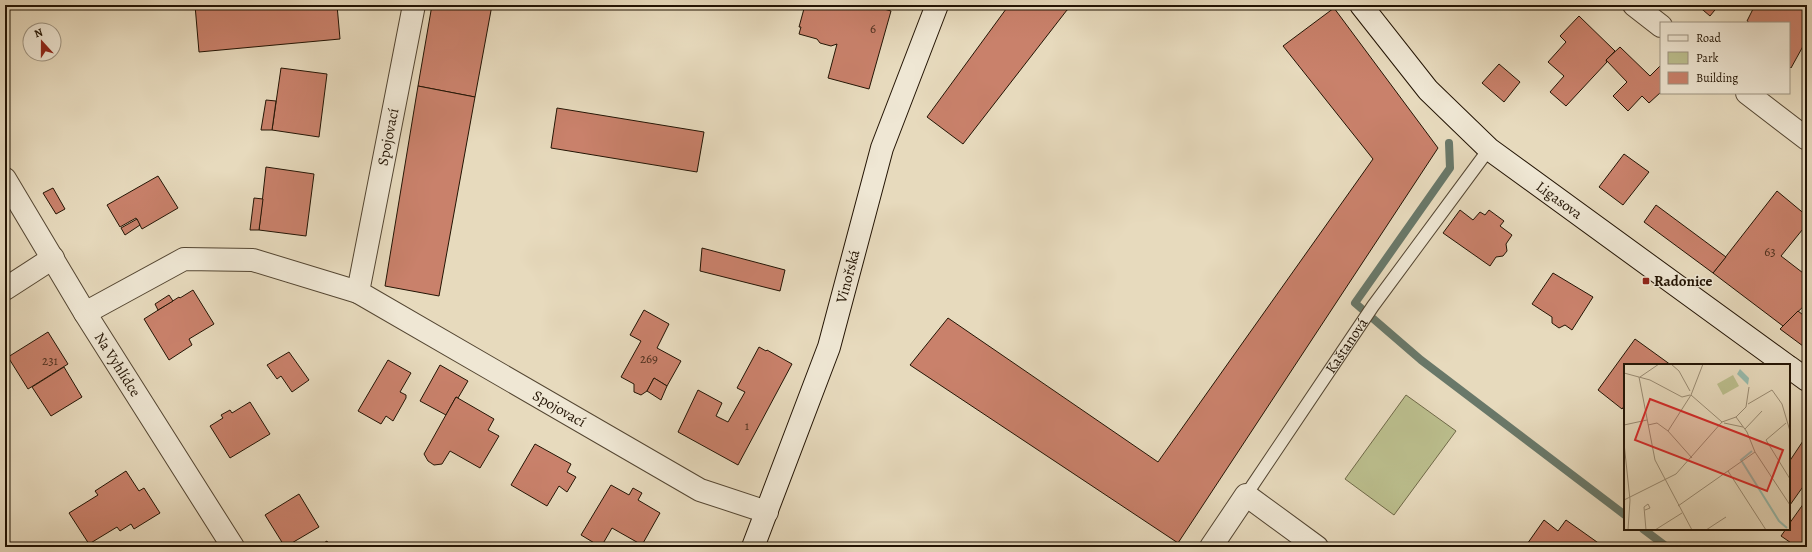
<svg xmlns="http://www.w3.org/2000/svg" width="1812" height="552" font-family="Alegreya,serif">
<rect width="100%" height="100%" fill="#e7dabd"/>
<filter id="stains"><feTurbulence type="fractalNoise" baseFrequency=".005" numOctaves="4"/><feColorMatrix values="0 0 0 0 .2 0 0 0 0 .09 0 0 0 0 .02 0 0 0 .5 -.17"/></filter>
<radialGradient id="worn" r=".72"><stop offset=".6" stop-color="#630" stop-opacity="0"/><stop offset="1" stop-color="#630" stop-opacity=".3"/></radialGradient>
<polygon fill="#bbbe8d" stroke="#6f6948" points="1406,395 1456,431 1394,515 1345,479"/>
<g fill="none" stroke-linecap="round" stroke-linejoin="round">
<g stroke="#697869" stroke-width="8">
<polyline points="1449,143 1450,168 1355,303 1421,360 1625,515"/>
<polyline points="1643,529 1667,547"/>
</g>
</g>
<g fill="#c9816b" stroke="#231404">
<polygon points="195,5 337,5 340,39 199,52"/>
<polygon points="432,5 492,5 475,97 418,86"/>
<polygon points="805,5 870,5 891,11 869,89 828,78 837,44 831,46 820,43 817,39 799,34 801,27 799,27"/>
<polygon points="1009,5 1075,5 1067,10 963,144 927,117"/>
<polygon points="1697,5 1719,5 1710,16"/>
<polygon points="1755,5 1801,5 1807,8 1807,39 1791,68 1789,66 1789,23 1750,23 1747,21"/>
<polygon points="1334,8 1438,148 1178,543 910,365 948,318 1158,462 1373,159 1283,46"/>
<polygon points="1579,16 1615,51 1606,60 1607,62 1566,106 1550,92 1564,76 1548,62 1566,42 1560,36"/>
<polygon points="1620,47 1650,76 1661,65 1661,92 1649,103 1642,96 1628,111 1613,96 1627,82 1606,60"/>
<polygon points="1499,64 1520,82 1504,102 1482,83"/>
<polygon points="281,68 327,74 319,137 272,130"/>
<polygon points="418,86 475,97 439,296 385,286"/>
<polygon points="266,100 276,101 272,130 261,130"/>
<polygon points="557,108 704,132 697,172 551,148"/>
<polygon points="1624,154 1649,172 1623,205 1599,187"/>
<polygon points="266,167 314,174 306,236 259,230"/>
<polygon points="158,176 178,208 142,229 136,218 120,227 107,205"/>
<polygon points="53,188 65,209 56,214 43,193"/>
<polygon points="1777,191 1807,216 1807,224 1781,256 1807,276 1807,303 1783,326 1713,273"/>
<polygon points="254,198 263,199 259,230 250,230"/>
<polygon points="1656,205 1726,257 1713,273 1644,222"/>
<polygon points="1460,210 1473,220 1480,212 1485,215 1489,210 1504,221 1500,226 1512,235 1506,244 1507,251 1503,256 1496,257 1490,266 1443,233"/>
<polygon points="137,219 140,225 125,235 121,228"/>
<polygon points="702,248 785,270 780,291 700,271"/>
<polygon points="1553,273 1593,297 1572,330 1565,325 1559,328 1552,323 1552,317 1532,304"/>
<polygon points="193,290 214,324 189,339 192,345 169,360 144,319 179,297 180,298"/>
<polygon points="169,295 173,301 158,310 155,304"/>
<polygon points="644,310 669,324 657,348 681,361 667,386 654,378 647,391 641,395 634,392 634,384 621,377 641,341 630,335"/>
<polygon points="1798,311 1807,318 1807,349 1780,329"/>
<polygon points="48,332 68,364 28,389 8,357"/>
<polygon points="1635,339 1671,365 1625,365 1625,405 1622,409 1598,390"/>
<polygon points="759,347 766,351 767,350 792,364 738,465 678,432 698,390 722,403 716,416 728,422 745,392 737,388"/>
<polygon points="289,352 309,380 292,392 281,376 277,379 267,365"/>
<polygon points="388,360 411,373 400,392 406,395 406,398 393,421 386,416 381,424 358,411"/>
<polygon points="440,365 468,381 458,398 456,397 446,415 420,401"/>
<polygon points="64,367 82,397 51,416 32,387"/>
<polygon points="654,378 667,386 661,400 647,391"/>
<polygon points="456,397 494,419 488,430 499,436 480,468 450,451 442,464 434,465 428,461 424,454"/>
<polygon points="250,402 270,434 230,458 210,426 223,418 221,415 230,410 232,413"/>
<polygon points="1805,438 1807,439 1807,481 1790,505 1789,504 1789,462"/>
<polygon points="535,444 571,464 567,472 576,477 567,492 559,486 547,506 511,485"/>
<polygon points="126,471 139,491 144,488 160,513 134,529 131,524 120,531 117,527 89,544 69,513 98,495 95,491"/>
<polygon points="611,485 629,495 633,488 642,493 638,500 660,513 642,545 612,528 601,547 581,535"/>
<polygon points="299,494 319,527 285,547 265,515"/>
<polygon points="1804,503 1807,505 1807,539 1801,547 1797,547 1781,536 1786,529 1789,529 1789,524"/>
<polygon points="1544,520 1558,531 1566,520 1604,547 1525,547"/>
<polygon points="327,541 330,547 317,547"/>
</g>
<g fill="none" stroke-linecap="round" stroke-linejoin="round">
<g stroke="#544632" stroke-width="14">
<g id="lane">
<path id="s1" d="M1246 495 1373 306 1489 149"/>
</g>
</g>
<g stroke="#544632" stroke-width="24">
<g id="street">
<path id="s2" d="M414 5 358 292 700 490 767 512"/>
<polyline points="1634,5 1661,26"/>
<polyline points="1747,93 1807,139"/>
<path id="s3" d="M5 179 85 313 233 547"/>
<polyline points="5,289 53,258"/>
<polyline points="85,313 184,259 253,260 358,292"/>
<polyline points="1211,547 1246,495 1317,547"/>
</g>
</g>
<g stroke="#231404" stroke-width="24">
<g id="secondary">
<path id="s4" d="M1361 5 1428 90 1489 149 1786 365"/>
<polyline points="1789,367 1807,380"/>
<path id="s5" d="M753 547 829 347 882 148 937 5"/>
</g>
</g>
<use href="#lane" stroke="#efe7d4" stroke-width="12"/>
<use href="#street" stroke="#efe7d4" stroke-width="22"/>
<use href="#secondary" stroke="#efe7d4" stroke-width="22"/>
</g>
<rect fill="#8f2418" stroke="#efe7d4" stroke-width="1.5" x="1642" y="277" width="8" height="8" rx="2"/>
<g text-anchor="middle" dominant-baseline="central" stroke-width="3" stroke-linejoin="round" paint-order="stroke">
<g font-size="13" fill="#4c2f1e">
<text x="873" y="28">6</text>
<text x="1770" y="251">63</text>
<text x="649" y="358">269</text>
<text x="50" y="360">231</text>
<text x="747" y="425">1</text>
</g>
<g font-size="15" fill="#231404" stroke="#efe7d4">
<text transform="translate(388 137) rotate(-79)">Spojovací</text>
<text stroke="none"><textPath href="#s4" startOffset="280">Ligasova</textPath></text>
<text stroke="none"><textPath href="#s5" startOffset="287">Vinořská</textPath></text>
<text stroke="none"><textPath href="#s1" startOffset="180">Kaštanová</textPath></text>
<text stroke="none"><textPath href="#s3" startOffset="217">Na Vyhlídce</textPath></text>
<text stroke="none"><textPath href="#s2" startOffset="525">Spojovací</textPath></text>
</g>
<g font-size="15" font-weight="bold" fill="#231404" stroke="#efe7d4" text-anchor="start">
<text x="1654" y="281">Radonice</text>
</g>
</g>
<g transform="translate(1624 364)">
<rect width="166" height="166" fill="#e7dabd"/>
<path d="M109 11 115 22 99 31 93 20Z" fill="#bbbe8d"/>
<path d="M116 5 125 14 124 21 113 10Z" fill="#97bbad"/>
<path fill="none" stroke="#97bbad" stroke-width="2" d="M128 87 117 96 155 157 163 164"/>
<path fill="none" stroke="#998b73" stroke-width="1" d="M47 0 55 7 66 27M0 9 26 16 58 33 66 31M15 13 31 96 68 166M16 13 35 0M67 31 98 58M124 40 148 26 158 40 166 67M112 53 123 68 131 88 166 141M98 58 112 53 122 43 125 23M100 59 119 63M162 59 142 76 166 115M0 61 23 56M24 61 33 59 44 67M121 65 138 47M0 79 6 136 4 166M68 94 44 67 67 31 79 0M104 107 142 166M0 136 52 110 98 58M54 142 131 88M21 146 26 144 24 140 20 143 22 166M31 166 58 149M82 166 102 153"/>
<path fill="#d62828" fill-opacity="0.15" stroke="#d62828" stroke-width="2" d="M26 35 159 86 143 127 11 76Z"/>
<rect width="166" height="166" fill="none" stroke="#231404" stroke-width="2"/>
</g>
<rect width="1812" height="552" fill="none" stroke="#e7dabd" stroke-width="20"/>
<rect x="6" y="6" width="1800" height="540" fill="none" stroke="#231404" stroke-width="2"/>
<rect x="10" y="10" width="1792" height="532" fill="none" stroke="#231404"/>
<rect x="1660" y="22" width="130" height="72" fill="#efe7d4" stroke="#9d9381"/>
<rect x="1668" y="35" width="20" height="6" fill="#efe7d4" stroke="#9d9381"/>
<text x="1696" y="42" font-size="12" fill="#231404">Road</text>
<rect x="1668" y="52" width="20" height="12" fill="#bbbe8d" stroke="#9d9381"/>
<text x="1696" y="62" font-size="12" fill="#231404">Park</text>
<rect x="1668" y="72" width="20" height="12" fill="#c9816b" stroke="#9d9381"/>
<text x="1696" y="82" font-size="12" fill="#231404">Building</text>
<g transform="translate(42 42) rotate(339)"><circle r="19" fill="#efe7d4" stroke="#9d9381"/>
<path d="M0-3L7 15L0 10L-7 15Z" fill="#8f2418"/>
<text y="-6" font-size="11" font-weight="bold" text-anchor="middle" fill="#231404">N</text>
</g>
<rect width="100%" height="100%" filter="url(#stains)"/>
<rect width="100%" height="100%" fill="url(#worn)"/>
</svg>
